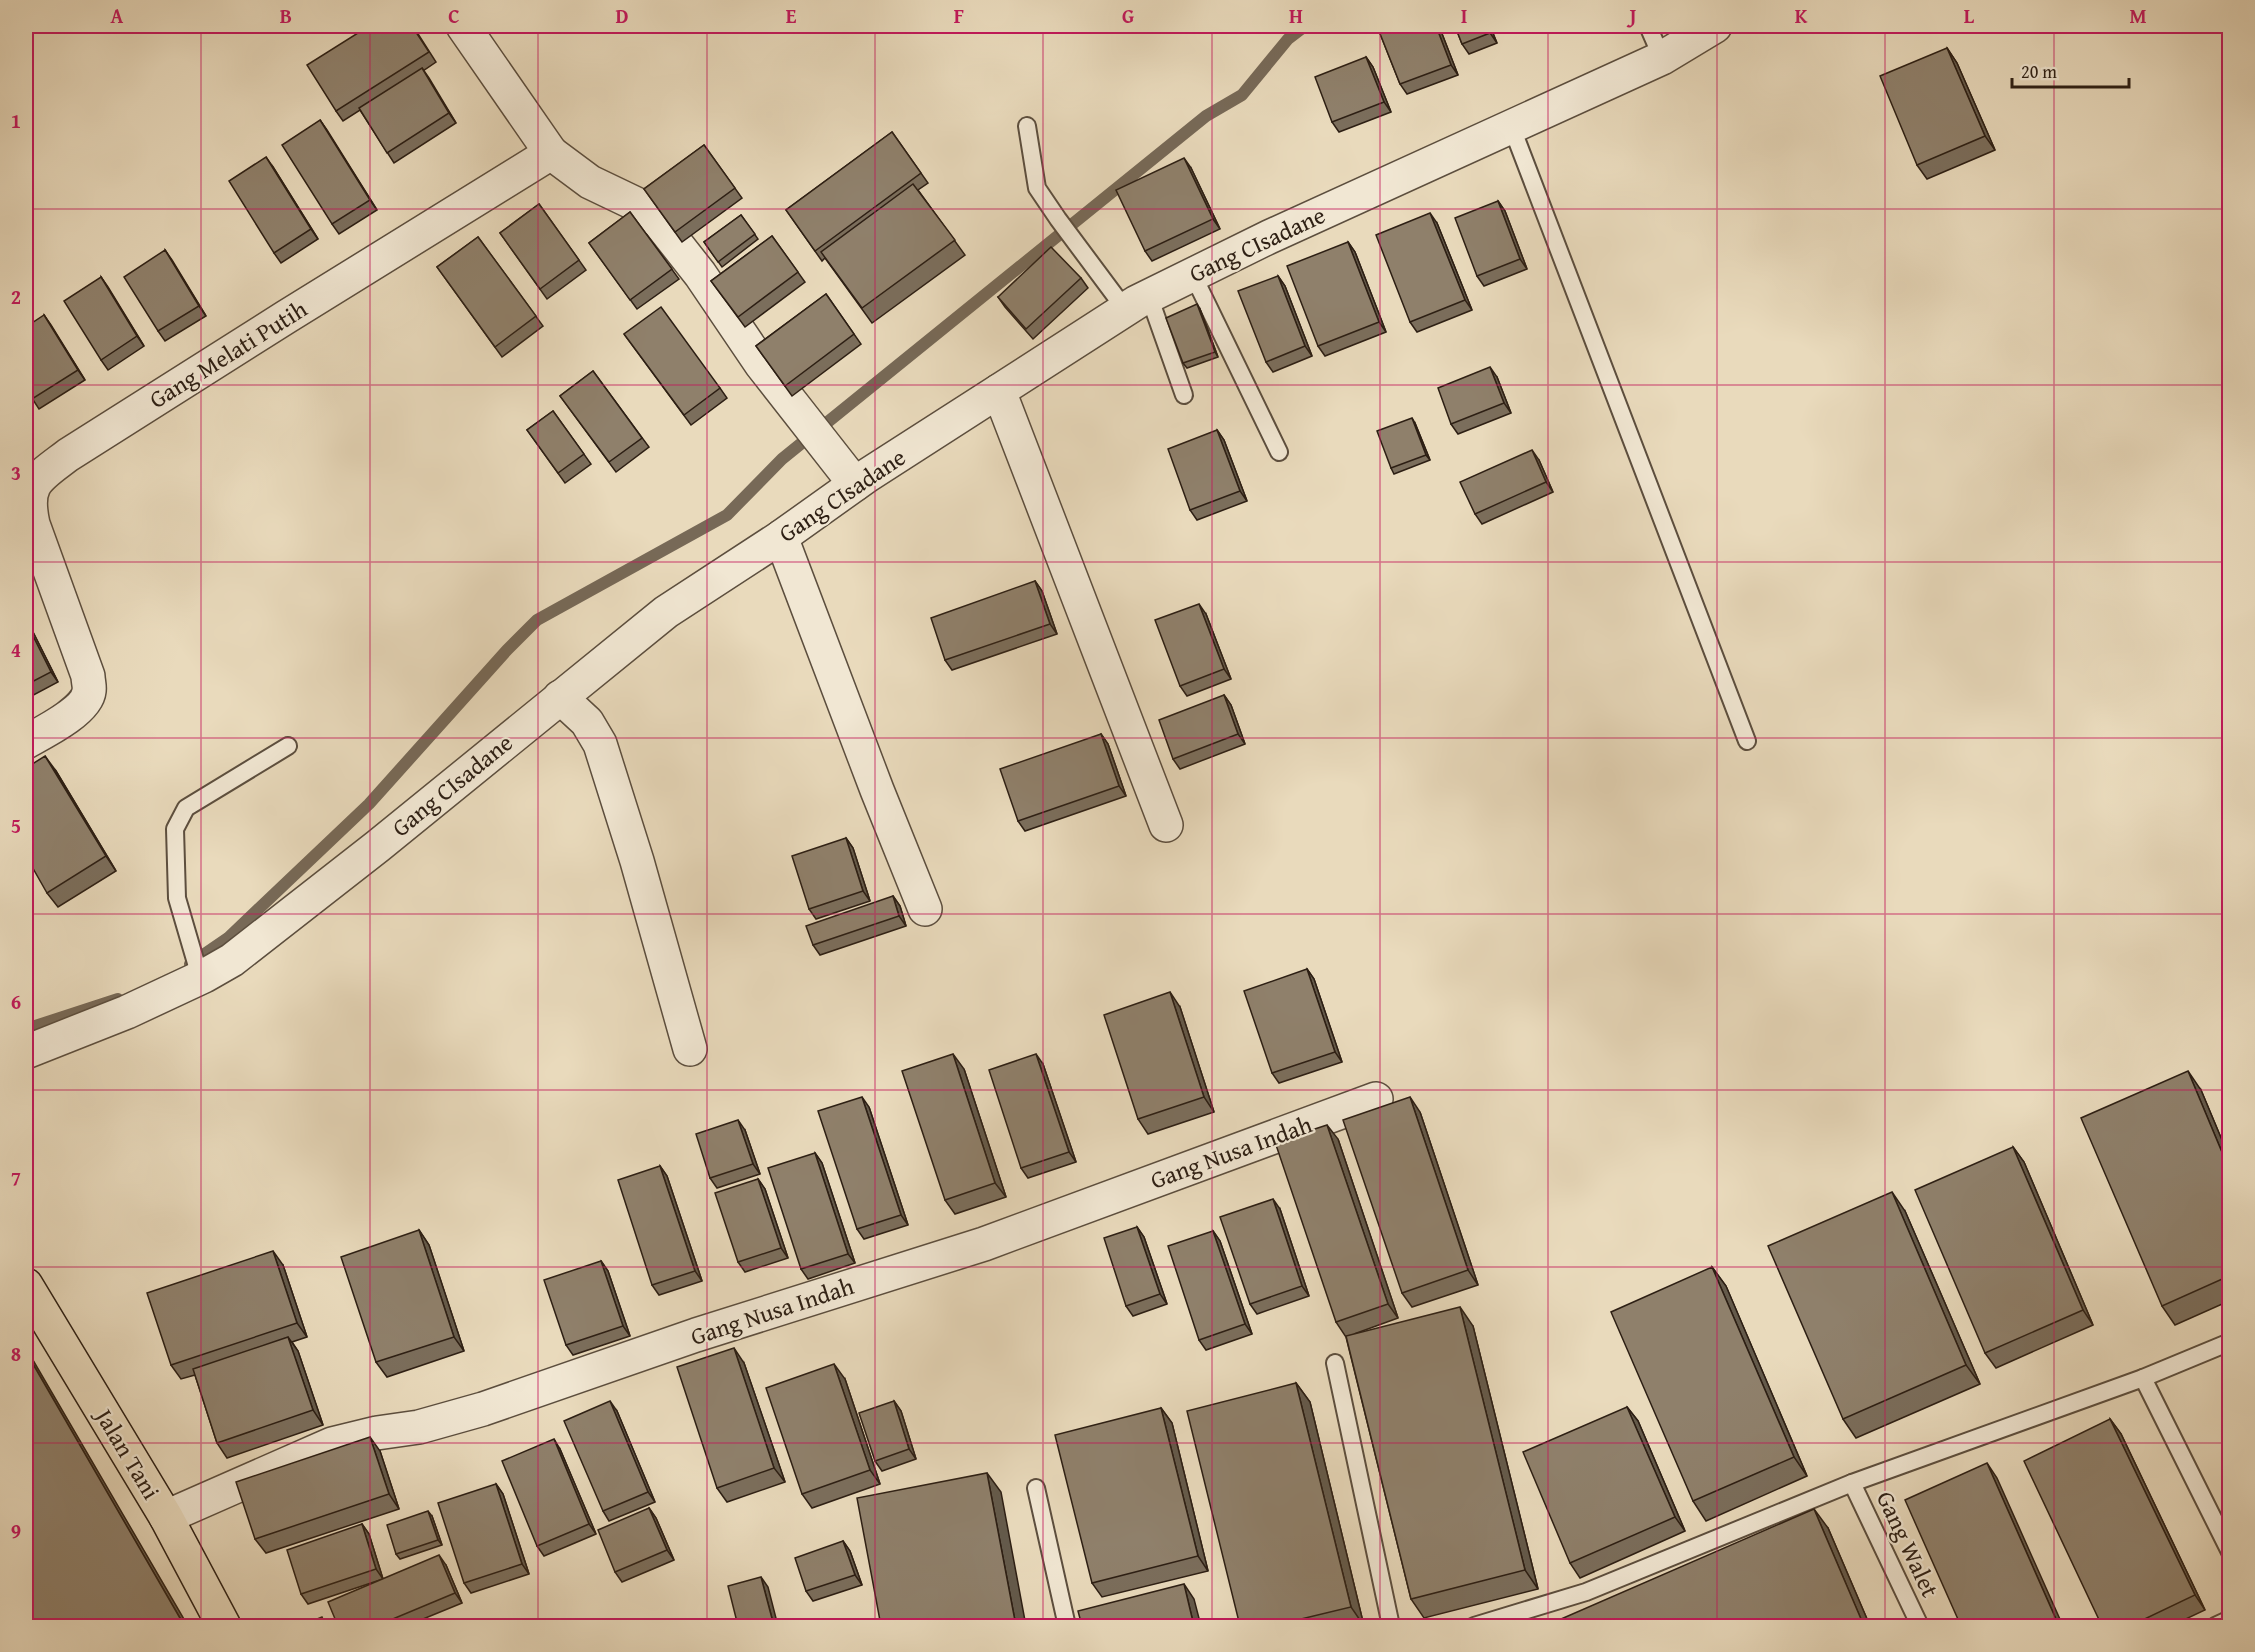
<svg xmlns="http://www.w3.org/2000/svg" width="2255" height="1652" font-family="'Gentium Book Plus',serif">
<rect width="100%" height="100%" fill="#e9dabc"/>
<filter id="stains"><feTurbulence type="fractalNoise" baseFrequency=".00333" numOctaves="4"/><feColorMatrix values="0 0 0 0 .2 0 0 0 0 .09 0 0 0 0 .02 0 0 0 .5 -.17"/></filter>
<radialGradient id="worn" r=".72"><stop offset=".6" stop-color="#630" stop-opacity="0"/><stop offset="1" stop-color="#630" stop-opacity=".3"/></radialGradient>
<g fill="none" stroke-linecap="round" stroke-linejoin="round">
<g stroke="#776957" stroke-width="12">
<polyline points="190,964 228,938 369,804 507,650 537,620 727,515 782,459 1206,116 1242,95 1288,39 1305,26"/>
<polyline points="26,1029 118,999"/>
</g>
<g stroke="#5c4e3e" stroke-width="20">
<g id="lane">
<polyline points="1648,26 1662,58"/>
<polyline points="1027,126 1037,188 1058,219 1125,309"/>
<polyline points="1512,128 1747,741"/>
<polyline points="1193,275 1279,452"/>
<polyline points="1149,296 1184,395"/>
<polyline points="204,976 196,963 177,898 175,829 186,808 288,746"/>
<polyline points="1335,1363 1391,1626"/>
<polyline points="2143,1378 2230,1552"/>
<polyline points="1852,1483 1920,1626"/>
<polyline points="1036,1488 1067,1626"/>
<polyline points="1474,1626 1586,1592 1852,1483 2143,1378 2230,1342"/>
<polyline points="2215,1626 2230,1619"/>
</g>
</g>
<g stroke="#5c4e3e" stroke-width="36">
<g id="street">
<polyline points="551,153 590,182 636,204 659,222 700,274 761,364 855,484"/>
<polyline points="999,391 1166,825"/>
<polyline points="781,537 877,790 925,909"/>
<polyline points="560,697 587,722 600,744 637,861 690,1049"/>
<path d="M26 742C42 733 87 711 89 691 90 687 88 681 88 676L33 524C24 483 38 478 68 455L286 317 551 153 463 26"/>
<polyline points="26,1052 127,1012 204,976 232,960 378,846 666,612 781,537 868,475 1137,302 1269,237 1662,58 1715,26"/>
<polyline points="166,1517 332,1444 377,1433 419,1427 483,1409 696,1335 984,1244 1376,1099"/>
</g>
</g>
<g stroke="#2d1f14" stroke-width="36">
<polyline id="highway" points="26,1285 166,1517 224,1626"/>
</g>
<use href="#lane" stroke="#f1e7d3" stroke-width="16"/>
<use href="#street" stroke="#f1e7d3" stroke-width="33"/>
<use href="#highway" stroke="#e9dabc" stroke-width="33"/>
</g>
<g fill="#7b6e5c" stroke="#2d1f14" stroke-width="1.5">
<polygon points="413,26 436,62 423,71 456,123 394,163 360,110 343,121 336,111"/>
<polygon points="1377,26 1439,26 1458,75 1407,94 1400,84"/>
<polygon points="1455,26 1490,26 1497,43 1469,54 1462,44"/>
<polygon points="1947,48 1957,63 1995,150 1927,179 1917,165"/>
<polygon points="1366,57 1373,67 1391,112 1339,132 1332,122"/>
<polygon points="320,120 377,210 339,234 332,224"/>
<polygon points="892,132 928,183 918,190 965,255 872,323 825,258 822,261 786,210"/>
<polygon points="704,145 742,198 682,242 644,189"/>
<polygon points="273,167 318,239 281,263 274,253"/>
<polygon points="1191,168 1220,229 1152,261 1145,251"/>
<polygon points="1498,201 1505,211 1527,269 1484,286 1477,276"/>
<polygon points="539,204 586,270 547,299 500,233"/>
<polygon points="630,212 679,279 637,309 589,243"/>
<polygon points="741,215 758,239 722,267 704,242"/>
<polygon points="1437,223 1472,310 1417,332 1410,322"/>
<polygon points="772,236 805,282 745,327 711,281"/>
<polygon points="478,237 543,326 502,357 437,267"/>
<polygon points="1348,242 1355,252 1386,332 1325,356 1318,346"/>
<polygon points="165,250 206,316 165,341 158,331"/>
<polygon points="1278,276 1285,286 1312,356 1273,372 1266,362"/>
<polygon points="101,277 144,346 108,370 101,360"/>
<polygon points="1081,278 1088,288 1033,339 1005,307 998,297"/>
<polygon points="826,294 861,344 792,396 756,346"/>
<polygon points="1200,309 1218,357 1187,368 1183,363"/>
<polygon points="44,315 85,380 39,409 26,389"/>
<polygon points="624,334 720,388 727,398 691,425"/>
<polygon points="593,371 649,447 616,472 560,396"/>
<polygon points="1497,377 1511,413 1458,434 1451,424"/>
<polygon points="553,411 591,464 565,483 527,430"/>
<polygon points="1415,423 1430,460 1394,474 1391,468"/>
<polygon points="1217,430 1224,440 1247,501 1197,520 1190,510"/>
<polygon points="1539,460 1553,492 1482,524 1475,514"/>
<polygon points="1035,581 1042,591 1057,634 952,670 945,660"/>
<polygon points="1206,614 1231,679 1187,696 1180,686"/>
<polygon points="26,618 58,682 26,699"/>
<polygon points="1224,695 1231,705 1245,744 1180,769 1173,759"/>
<polygon points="1101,734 1108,744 1126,796 1025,831 1018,821"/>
<polygon points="56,771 116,871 58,907 47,893"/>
<polygon points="846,838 853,848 870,901 816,919 809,909"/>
<polygon points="893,896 900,906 906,926 820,955 813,945"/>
<polygon points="26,938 32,949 26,953"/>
<polygon points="1307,969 1314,979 1342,1062 1279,1083 1272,1073"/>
<polygon points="1180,1007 1214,1112 1148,1134 1138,1119"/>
<polygon points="1043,1064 1076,1162 1028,1178 1021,1168"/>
<polygon points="964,1069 1006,1197 955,1214 945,1200"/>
<polygon points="2201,1090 2229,1157 2229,1301 2175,1325 2162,1306"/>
<polygon points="869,1107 908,1225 864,1239 857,1229"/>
<polygon points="1420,1112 1478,1285 1412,1307 1402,1293"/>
<polygon points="745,1130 760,1174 717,1188 710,1178"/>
<polygon points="1338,1139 1398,1318 1354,1334 1473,1326 1538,1589 1424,1618 1411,1599 1346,1337 1336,1322"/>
<polygon points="2013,1147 2024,1162 2093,1325 1996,1368 1985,1353"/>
<polygon points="815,1153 822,1163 855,1263 808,1279 801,1269"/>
<polygon points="660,1166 667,1176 702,1281 659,1295 652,1285"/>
<polygon points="758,1179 765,1189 788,1258 745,1272 738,1262"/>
<polygon points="1280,1209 1309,1296 1257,1314 1250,1304"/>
<polygon points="1905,1211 1980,1384 1856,1438 1843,1419"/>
<polygon points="1137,1227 1144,1237 1167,1304 1133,1316 1126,1306"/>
<polygon points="419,1230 429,1245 464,1351 387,1377 376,1362"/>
<polygon points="1213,1231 1220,1241 1252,1334 1206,1350 1199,1340"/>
<polygon points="601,1261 608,1271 630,1336 573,1355 566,1345"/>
<polygon points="283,1265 307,1337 292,1342 298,1351 323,1425 227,1458 217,1443 195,1375 181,1379 171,1365"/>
<polygon points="1712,1267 1726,1286 1807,1476 1706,1521 1693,1501"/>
<polygon points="744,1363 785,1482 727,1502 717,1488"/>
<polygon points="845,1379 880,1484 812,1508 802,1494"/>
<polygon points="1296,1383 1310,1402 1364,1626 1240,1626"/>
<polygon points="894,1401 901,1411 916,1459 882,1471 875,1461"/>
<polygon points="1627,1407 1638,1421 1685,1531 1580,1578 1570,1563"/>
<polygon points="1161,1408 1172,1423 1208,1571 1102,1597 1092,1583"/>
<polygon points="617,1411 655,1502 609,1521 603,1511"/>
<polygon points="2110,1419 2121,1434 2205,1610 2171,1626 2102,1626"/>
<polygon points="560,1449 596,1534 544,1556 537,1546"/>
<polygon points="380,1451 399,1509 266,1553 255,1539"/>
<polygon points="496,1484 503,1494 529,1574 471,1593 464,1583"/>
<polygon points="649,1508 656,1518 674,1560 622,1582 615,1572"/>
<polygon points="432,1516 442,1545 400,1559 396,1554"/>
<polygon points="362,1524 369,1534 383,1579 308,1604 301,1594"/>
<polygon points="1828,1528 1870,1626 1545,1626"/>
<polygon points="843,1541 850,1551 862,1585 813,1601 806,1591"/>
<polygon points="446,1565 462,1603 406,1626 338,1626"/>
</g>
<g fill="#645a4b" stroke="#2d1f14" stroke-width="1.5">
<polygon points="1436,26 1439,26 1458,75 1451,65"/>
<polygon points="1487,26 1490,26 1497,43 1490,33"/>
<polygon points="1947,48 1957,63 1995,150 1985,136"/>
<polygon points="1366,57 1373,67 1391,112 1384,102"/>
<polygon points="422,68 429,78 456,123 449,113"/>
<polygon points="320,120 327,130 377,210 370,200"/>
<polygon points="266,157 273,167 318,239 311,229"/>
<polygon points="1184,158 1191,168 1220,229 1213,219"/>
<polygon points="1498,201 1505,211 1527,269 1520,259"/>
<polygon points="1430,213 1437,223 1472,310 1465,300"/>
<polygon points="1348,242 1355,252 1386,332 1379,322"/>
<polygon points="165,250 172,260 206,316 199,306"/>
<polygon points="1278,276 1285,286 1312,356 1305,346"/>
<polygon points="101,277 108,287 144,346 137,336"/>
<polygon points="1197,304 1200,309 1218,357 1215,352"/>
<polygon points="44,315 51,325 85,380 78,370"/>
<polygon points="1490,367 1497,377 1511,413 1504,403"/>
<polygon points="1412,418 1415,423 1430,460 1426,455"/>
<polygon points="1217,430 1224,440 1247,501 1240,491"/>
<polygon points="1532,450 1539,460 1553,492 1546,482"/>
<polygon points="1035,581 1042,591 1057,634 1050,624"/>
<polygon points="1199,604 1206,614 1231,679 1224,669"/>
<polygon points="26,618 58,682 51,672 26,622"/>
<polygon points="1224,695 1231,705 1245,744 1238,734"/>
<polygon points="1101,734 1108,744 1126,796 1119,786"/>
<polygon points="45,756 56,771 116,871 106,856"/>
<polygon points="846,838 853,848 870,901 863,891"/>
<polygon points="893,896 900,906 906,926 899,916"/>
<polygon points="1307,969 1314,979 1342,1062 1335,1052"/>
<polygon points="1170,992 1180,1007 1214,1112 1204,1097"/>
<polygon points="953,1054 964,1069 1006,1197 995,1183"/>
<polygon points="1036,1054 1043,1064 1076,1162 1069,1152"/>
<polygon points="2188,1071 2201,1090 2229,1157 2229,1169"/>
<polygon points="862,1097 869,1107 908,1225 901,1215"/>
<polygon points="1410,1097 1420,1112 1478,1285 1468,1270"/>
<polygon points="738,1120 745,1130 760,1174 753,1164"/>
<polygon points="1327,1125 1338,1139 1398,1318 1388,1304"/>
<polygon points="2013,1147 2024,1162 2093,1325 2083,1310"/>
<polygon points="815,1153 822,1163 855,1263 848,1254"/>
<polygon points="660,1166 667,1176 702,1281 695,1271"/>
<polygon points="758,1179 765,1189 788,1258 781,1248"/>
<polygon points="1892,1192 1905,1211 1980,1384 1966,1365"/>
<polygon points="1273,1199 1280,1209 1309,1296 1302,1286"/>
<polygon points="1137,1227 1144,1237 1167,1304 1160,1294"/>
<polygon points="419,1230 429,1245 464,1351 454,1337"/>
<polygon points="1213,1231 1220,1241 1252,1334 1245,1324"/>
<polygon points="273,1251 283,1265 307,1337 297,1323"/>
<polygon points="601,1261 608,1271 630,1336 623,1326"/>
<polygon points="1712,1267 1726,1286 1807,1476 1794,1457"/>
<polygon points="1460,1307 1473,1326 1538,1589 1525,1570"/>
<polygon points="288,1337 298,1351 323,1425 313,1410"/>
<polygon points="734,1348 744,1363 785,1482 774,1468"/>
<polygon points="26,1349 30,1355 188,1626 185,1626 184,1625 26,1352"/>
<polygon points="834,1364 845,1379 880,1484 870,1470"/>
<polygon points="1296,1383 1310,1402 1364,1626 1351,1607"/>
<polygon points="610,1401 617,1411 655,1502 648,1492"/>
<polygon points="894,1401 901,1411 916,1459 909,1449"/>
<polygon points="1627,1407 1638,1421 1685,1531 1675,1517"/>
<polygon points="1161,1408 1172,1423 1208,1571 1198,1556"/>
<polygon points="2110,1419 2121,1434 2205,1610 2195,1595"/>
<polygon points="370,1437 380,1451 399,1509 389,1494"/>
<polygon points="554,1439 560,1449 596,1534 589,1524"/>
<polygon points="1987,1463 1997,1478 2063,1626 2059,1626"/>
<polygon points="987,1473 1001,1492 1026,1626 1016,1626"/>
<polygon points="496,1484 503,1494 529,1574 522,1564"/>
<polygon points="649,1508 656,1518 674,1560 667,1550"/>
<polygon points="1814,1509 1828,1528 1870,1626 1867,1626 1861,1619"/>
<polygon points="428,1511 432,1516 442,1545 438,1540"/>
<polygon points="362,1524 369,1534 383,1579 376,1569"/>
<polygon points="843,1541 850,1551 862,1585 855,1575"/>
<polygon points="439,1555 446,1565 462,1603 455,1593"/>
<polygon points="761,1577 768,1587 778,1626 774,1626"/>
<polygon points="1184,1584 1194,1599 1201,1626 1194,1626"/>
</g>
<g fill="#8f806b" stroke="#2d1f14" stroke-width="1.5">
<polygon points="369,26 412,26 429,52 336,111 307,65"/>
<polygon points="1377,26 1436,26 1451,65 1400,84"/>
<polygon points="1455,26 1487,26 1490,33 1462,44"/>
<polygon points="1947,48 1985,136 1917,165 1880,76"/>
<polygon points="1366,57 1384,102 1332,122 1315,77"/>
<polygon points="422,68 449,113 387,153 359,108"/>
<polygon points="320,120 370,200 332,224 282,145"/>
<polygon points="892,132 921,173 815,251 786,210"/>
<polygon points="704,145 735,188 675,232 644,189"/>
<polygon points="266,157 311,229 274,253 229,181"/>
<polygon points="1184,158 1213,219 1145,251 1116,190"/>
<polygon points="913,184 955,240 862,308 821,252"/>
<polygon points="1498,201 1520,259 1477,276 1455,218"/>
<polygon points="539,204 579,260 540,289 500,233"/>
<polygon points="630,212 672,269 630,300 589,243"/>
<polygon points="1430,213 1465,300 1410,322 1376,235"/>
<polygon points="741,215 755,234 718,262 704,242"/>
<polygon points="772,236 798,272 738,317 711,281"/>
<polygon points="478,237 536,316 495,347 437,267"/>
<polygon points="1348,242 1379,322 1318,346 1287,266"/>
<polygon points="1051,247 1081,278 1026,329 998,297"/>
<polygon points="165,250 199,306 158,331 124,277"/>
<polygon points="1278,276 1305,346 1266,362 1238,291"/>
<polygon points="101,277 137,336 101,360 64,301"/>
<polygon points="826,294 854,334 785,386 756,346"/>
<polygon points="1197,304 1215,352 1183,363 1166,318"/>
<polygon points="661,307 720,388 684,415 624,334"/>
<polygon points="44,315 78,370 32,399 26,389 26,327"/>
<polygon points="1490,367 1504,403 1451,424 1438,388"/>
<polygon points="593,371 642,438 609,462 560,396"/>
<polygon points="553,411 584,454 558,473 527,430"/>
<polygon points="1412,418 1426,455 1391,468 1377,431"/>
<polygon points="1217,430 1240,491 1190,510 1168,449"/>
<polygon points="1532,450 1546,482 1475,514 1460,482"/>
<polygon points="1035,581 1050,624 945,660 931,618"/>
<polygon points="1199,604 1224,669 1180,686 1155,620"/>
<polygon points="26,622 51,672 26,685"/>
<polygon points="1224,695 1238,734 1173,759 1159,720"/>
<polygon points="1101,734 1119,786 1018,821 1000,769"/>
<polygon points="45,756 106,856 47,893 26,856 26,768"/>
<polygon points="846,838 863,891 809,909 792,856"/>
<polygon points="893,896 899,916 813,945 806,926"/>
<polygon points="1307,969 1335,1052 1272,1073 1244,991"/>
<polygon points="1170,992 1204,1097 1138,1119 1104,1015"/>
<polygon points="953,1054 995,1183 945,1200 902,1071"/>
<polygon points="1036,1054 1069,1152 1021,1168 989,1070"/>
<polygon points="2229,1065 2229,1076 2226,1067"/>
<polygon points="2188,1071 2229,1169 2229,1276 2162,1306 2081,1118"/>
<polygon points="862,1097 901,1215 857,1229 818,1111"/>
<polygon points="1410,1097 1468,1270 1402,1293 1343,1120"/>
<polygon points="738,1120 753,1164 710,1178 696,1134"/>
<polygon points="1327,1125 1388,1304 1336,1322 1275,1142"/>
<polygon points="2013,1147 2083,1310 1985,1353 1915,1190"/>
<polygon points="815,1153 848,1254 801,1269 768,1168"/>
<polygon points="660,1166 695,1271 652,1285 618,1180"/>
<polygon points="758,1179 781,1248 738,1262 715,1193"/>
<polygon points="1892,1192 1966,1365 1843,1419 1768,1246"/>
<polygon points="1273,1199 1302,1286 1250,1304 1220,1217"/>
<polygon points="1137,1227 1160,1294 1126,1306 1104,1238"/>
<polygon points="419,1230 454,1337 376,1362 341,1257"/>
<polygon points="1213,1231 1245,1324 1199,1340 1168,1246"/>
<polygon points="273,1251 297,1323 171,1365 147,1293"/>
<polygon points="601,1261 623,1326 566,1345 544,1280"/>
<polygon points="1712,1267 1794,1457 1693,1501 1611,1312"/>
<polygon points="1460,1307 1525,1570 1411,1599 1346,1336"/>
<polygon points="288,1337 313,1410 217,1443 193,1369"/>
<polygon points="734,1348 774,1468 717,1488 677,1367"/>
<polygon points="26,1352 184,1625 182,1626 26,1626"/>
<polygon points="834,1364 870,1470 802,1494 766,1388"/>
<polygon points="1296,1383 1351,1607 1272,1626 1240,1626 1187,1411"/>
<polygon points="610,1401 648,1492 603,1511 564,1421"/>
<polygon points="894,1401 909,1449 875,1461 859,1413"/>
<polygon points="1627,1407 1675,1517 1570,1563 1523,1452"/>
<polygon points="1161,1408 1198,1556 1092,1583 1055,1435"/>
<polygon points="2110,1419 2195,1595 2130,1626 2102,1626 2024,1461"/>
<polygon points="370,1437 389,1494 255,1539 236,1482"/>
<polygon points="554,1439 589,1524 537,1546 502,1461"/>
<polygon points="1987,1463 2059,1626 1961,1626 1905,1500"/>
<polygon points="987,1473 1016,1626 881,1626 857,1498"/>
<polygon points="496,1484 522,1564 464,1583 438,1503"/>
<polygon points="649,1508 667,1550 615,1572 598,1530"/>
<polygon points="1814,1509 1861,1619 1844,1626 1545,1626"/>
<polygon points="428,1511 438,1540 396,1554 387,1525"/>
<polygon points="362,1524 376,1569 301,1594 287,1550"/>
<polygon points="843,1541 855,1575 806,1591 795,1558"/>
<polygon points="439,1555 455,1593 376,1626 338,1626 328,1602"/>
<polygon points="761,1577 774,1626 738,1626 728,1586"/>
<polygon points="1184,1584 1194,1626 1082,1626 1078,1611"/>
<polygon points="322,1617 326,1626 300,1626"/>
</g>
<path fill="none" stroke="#c2185b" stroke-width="1.5" stroke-opacity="0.55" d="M201 26V1626M370 26V1626M538 26V1626M707 26V1626M875 26V1626M1043 26V1626M1212 26V1626M1380 26V1626M1548 26V1626M1717 26V1626M1885 26V1626M2054 26V1626M26 209H2230M26 385H2230M26 562H2230M26 738H2230M26 914H2230M26 1090H2230M26 1267H2230M26 1443H2230"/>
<g text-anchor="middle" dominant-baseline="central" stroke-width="4.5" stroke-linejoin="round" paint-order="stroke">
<g font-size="24" fill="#2d1f14" stroke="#f1e7d3">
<text transform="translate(1257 244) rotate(-25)">Gang CIsadane</text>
<text transform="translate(228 354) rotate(-32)">Gang Melati Putih</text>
<text transform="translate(842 495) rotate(-34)">Gang CIsadane</text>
<text transform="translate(452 785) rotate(-39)">Gang CIsadane</text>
<text transform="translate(1231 1152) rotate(-20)">Gang Nusa Indah</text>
<text transform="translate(772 1311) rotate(-18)">Gang Nusa Indah</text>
<text transform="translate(128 1454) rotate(59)">Jalan Tani</text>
<text transform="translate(1908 1544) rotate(65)">Gang Walet</text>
</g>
</g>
<rect width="2255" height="1652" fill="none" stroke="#e9dabc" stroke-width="66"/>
<path d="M2012 78v9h117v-9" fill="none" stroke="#2d1f14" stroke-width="3"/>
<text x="2021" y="78" font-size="18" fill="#2d1f14" stroke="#f1e7d3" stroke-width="4.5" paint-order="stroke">20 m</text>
<rect x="33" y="33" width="2189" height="1586" fill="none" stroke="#c2185b" stroke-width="2"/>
<g font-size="20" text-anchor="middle" font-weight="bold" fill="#c2185b">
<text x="117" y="23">A</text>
<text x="286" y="23">B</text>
<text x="454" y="23">C</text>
<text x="622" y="23">D</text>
<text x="791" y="23">E</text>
<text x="959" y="23">F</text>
<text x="1128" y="23">G</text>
<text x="1296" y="23">H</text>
<text x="1464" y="23">I</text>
<text x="1633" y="23">J</text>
<text x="1801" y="23">K</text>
<text x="1969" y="23">L</text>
<text x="2138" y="23">M</text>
<text x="16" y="128">1</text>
<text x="16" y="304">2</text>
<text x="16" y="480">3</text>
<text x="16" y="657">4</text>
<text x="16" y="833">5</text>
<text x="16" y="1009">6</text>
<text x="16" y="1185">7</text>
<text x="16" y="1361">8</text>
<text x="16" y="1538">9</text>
</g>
<rect width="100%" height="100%" filter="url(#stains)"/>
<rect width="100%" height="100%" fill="url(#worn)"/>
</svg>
